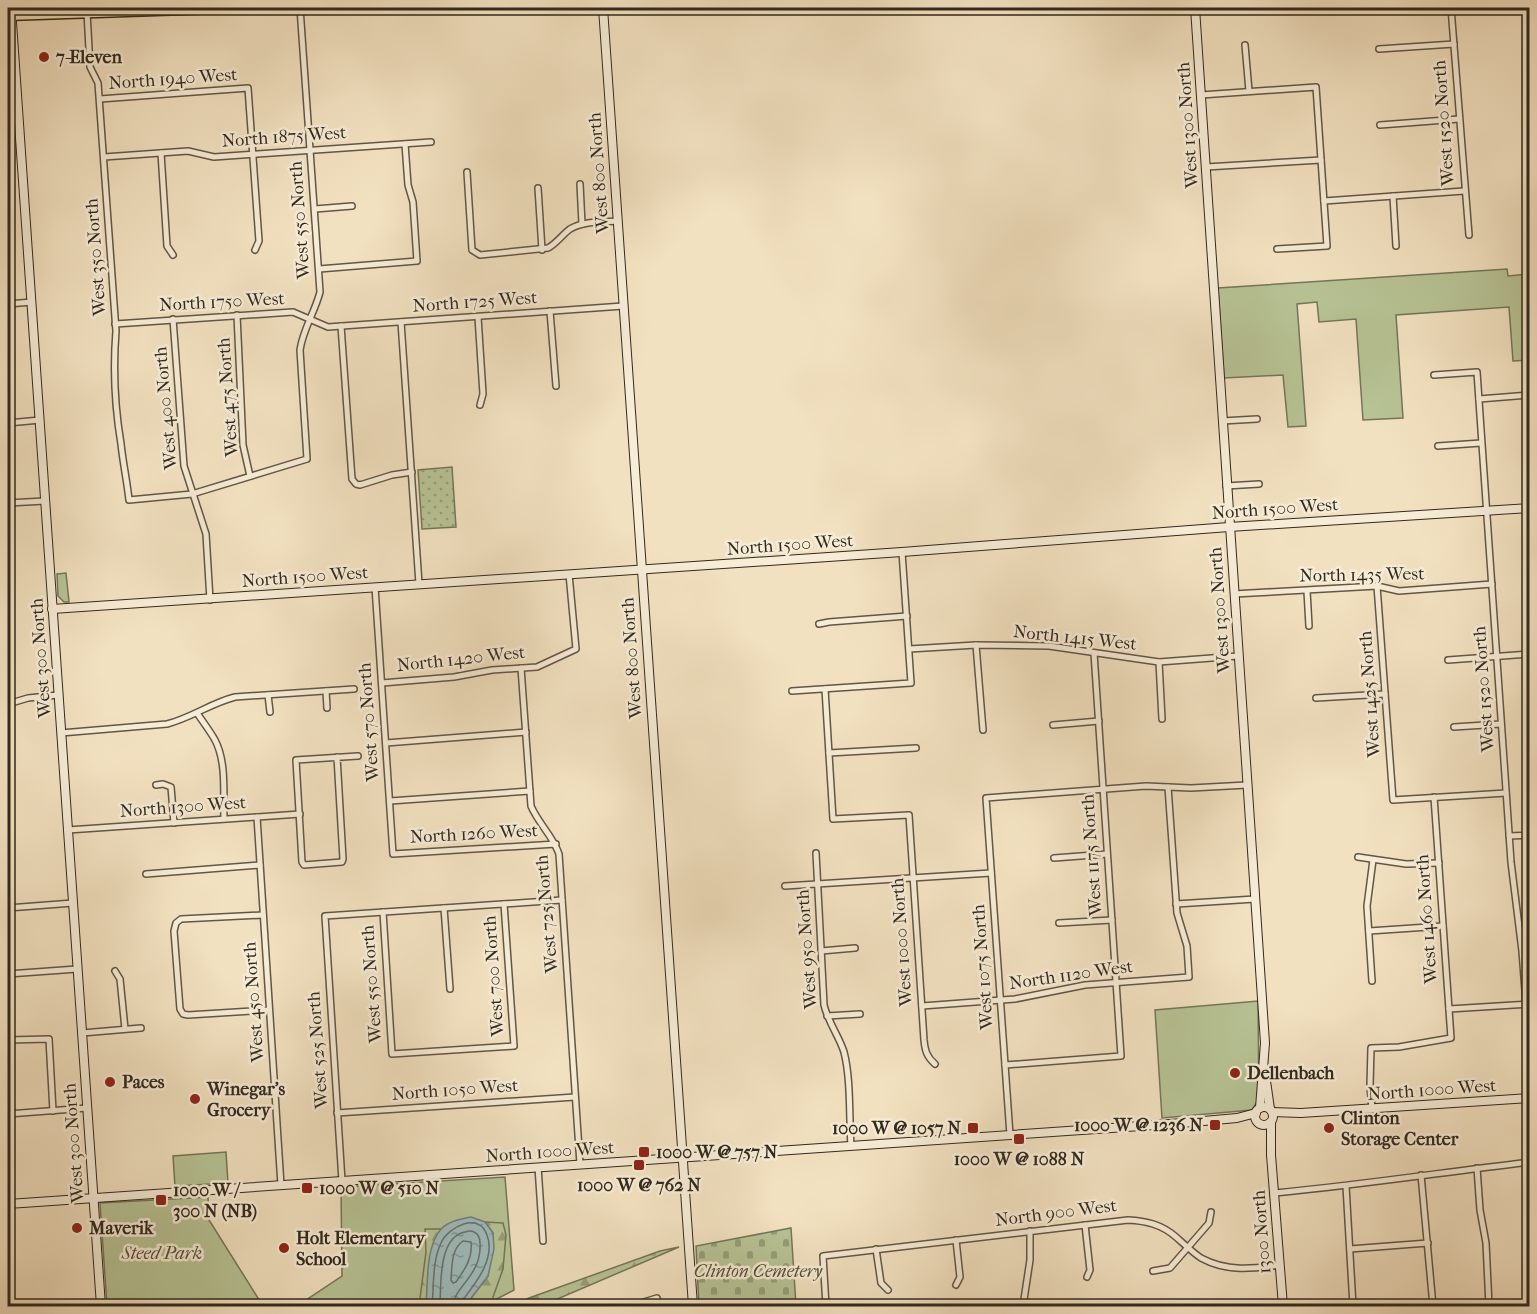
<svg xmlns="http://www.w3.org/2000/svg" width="1537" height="1314" font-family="'IM FELL French Canon',serif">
<defs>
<pattern id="forest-firs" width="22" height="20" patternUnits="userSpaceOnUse" patternTransform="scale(1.5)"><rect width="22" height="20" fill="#b7c395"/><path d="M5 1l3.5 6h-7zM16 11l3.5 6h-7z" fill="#959e79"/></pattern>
<pattern id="cemetery-stones" width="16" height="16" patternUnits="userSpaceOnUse" patternTransform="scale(1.5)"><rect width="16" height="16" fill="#b7c395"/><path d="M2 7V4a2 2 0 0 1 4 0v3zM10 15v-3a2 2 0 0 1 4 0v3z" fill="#959e79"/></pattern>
<pattern id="garden-dots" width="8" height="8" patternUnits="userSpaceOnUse" patternTransform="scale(1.5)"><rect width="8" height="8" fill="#b7c395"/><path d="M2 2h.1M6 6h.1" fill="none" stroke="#959e79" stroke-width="1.8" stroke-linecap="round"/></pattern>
<pattern id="water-ripples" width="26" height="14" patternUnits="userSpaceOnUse" patternTransform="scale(1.5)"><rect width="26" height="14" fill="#9ebbbb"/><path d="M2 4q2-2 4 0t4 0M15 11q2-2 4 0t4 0" fill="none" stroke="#819897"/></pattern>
</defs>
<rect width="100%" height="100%" fill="#f2e1c0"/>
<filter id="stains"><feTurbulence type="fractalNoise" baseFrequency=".00333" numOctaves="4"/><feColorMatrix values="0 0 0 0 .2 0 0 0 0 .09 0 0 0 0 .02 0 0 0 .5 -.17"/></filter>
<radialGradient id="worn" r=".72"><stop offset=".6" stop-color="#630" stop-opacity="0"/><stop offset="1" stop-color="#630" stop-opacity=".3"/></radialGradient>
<g fill="#b7c395" stroke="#74765a" stroke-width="1.5">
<polygon points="1507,269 1508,276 1529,274 1529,360 1513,361 1509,307 1396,315 1403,418 1363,420 1356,319 1319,322 1317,302 1297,304 1306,426 1288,427 1283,375 1224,378 1218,288"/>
<polygon points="66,573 69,602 64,602 58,596 57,574"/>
<polygon points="1258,1001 1259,1099 1252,1110 1162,1118 1155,1010"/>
<polygon points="226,1152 228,1183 175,1186 173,1156"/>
<polygon points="505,1177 514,1290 483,1306 297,1306 342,1276 341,1187"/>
<polygon points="208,1197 209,1220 263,1306 107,1306 100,1203"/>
</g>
<g fill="url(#forest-firs)" stroke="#74765a" stroke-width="1.5">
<polygon points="485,1222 503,1223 506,1235 503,1269 492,1300 480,1306 465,1306 488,1276 493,1233"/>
<path d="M425 1229H442C428 1253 428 1279 426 1306H419L426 1252Z"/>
<polygon points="679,1247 541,1306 512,1306 529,1298 660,1251"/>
</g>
<polygon fill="url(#cemetery-stones)" stroke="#74765a" stroke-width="1.5" points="791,1228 796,1306 699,1306 696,1246"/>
<polygon fill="url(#garden-dots)" stroke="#74765a" stroke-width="1.5" points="452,467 456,527 422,529 418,470"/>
<path fill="url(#water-ripples)" stroke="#72817c" stroke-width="1.5" d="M471 1217 485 1222 493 1233 494 1249 488 1276 465 1306H426C428 1283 425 1248 441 1229 449 1221 461 1219 471 1217Z"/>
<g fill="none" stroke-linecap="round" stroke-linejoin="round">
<g stroke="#68726c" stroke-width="1.5">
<path d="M463 1241 471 1242C473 1258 465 1269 456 1282L453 1283 451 1280C452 1267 451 1249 463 1241Z"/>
<path d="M432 1306C434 1286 432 1262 441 1243 448 1227 479 1211 487 1235 496 1259 475 1284 462 1301L461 1306"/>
<path d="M440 1306C441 1285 438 1237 465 1232 470 1231 470 1230 474 1232 479 1234 480 1238 480 1243 482 1276 454 1286 453 1306"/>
</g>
<g stroke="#615746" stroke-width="8">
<g id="street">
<polyline points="1451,8 1469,235"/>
<path d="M87 12 90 67 98 83 116 331C113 368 115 408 121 444 123 463 127 481 129 500L192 494 307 459 300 350C303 329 315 312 320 292L300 8"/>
<polyline points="1245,45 1249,91"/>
<polyline points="1379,49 1454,44"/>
<polyline points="1201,95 1316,87 1327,246 1277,249"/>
<polyline points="100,99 248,88 259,241 255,250"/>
<polyline points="1380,125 1459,119"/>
<polyline points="161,153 167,246 173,255"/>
<polyline points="104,157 188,151 214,157 431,142"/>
<polyline points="1206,167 1321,160"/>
<path d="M467 172 472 250 480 255 548 248C557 243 562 235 570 229 583 221 602 222 618 221"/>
<polyline points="580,184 582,224"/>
<polyline points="538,188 542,250"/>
<polyline points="1393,196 1396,246"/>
<polyline points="1324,201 1464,191"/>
<polyline points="315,209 352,206"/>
<polyline points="319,269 417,261 413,202 408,185 405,144"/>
<polyline points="8,304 32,302"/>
<polyline points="550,311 556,386"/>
<polyline points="237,315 243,445 250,476"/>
<polyline points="478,317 483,394 480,405"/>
<polyline points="173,319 184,466 206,534 210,600"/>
<polyline points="401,322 419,584"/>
<polyline points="115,324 293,312 328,327 623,306"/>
<polyline points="341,326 352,479 356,484 360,485 392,475 412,472"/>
<polyline points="1434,375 1477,372 1511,862 1522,951 1526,1004"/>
<polyline points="1479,399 1530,395"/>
<polyline points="1222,421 1257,419"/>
<polyline points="8,423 40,420"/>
<polyline points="1438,446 1481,443"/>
<polyline points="1226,486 1259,484"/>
<polyline points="8,503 45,501"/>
<polyline points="1377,586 1393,800 1506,793"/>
<polyline points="375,587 393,854 556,844"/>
<polyline points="1307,591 1309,626"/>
<polyline points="1234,594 1377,586 1399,591 1492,584"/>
<polyline points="819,624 829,622 907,616"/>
<polyline points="976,645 983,730"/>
<polyline points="909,649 976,645 1049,646 1159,662 1238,656"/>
<polyline points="1448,660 1530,654"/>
<polyline points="1159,662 1162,719"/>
<path d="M521 668 531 806C538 823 553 836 559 854L580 1164"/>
<polyline points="382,683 454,677 492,670 537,667 576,649 569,574"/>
<path d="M825 689 833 819 909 815 924 1040C925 1051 927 1057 935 1064"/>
<polyline points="326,691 327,708"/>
<polyline points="792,691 911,683 902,552"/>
<polyline points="268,695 270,712"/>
<polyline points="1316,698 1385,694"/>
<polyline points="8,704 28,698 58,695"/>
<path d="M197 713C203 722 210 731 215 740 227 763 223 795 224 819"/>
<polyline points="1053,725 1099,721"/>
<polyline points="1454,727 1501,724"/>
<path d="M61 733 167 724C191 718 211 703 235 697L354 689"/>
<polyline points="386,743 526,732"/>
<polyline points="829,753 916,748"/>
<polyline points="337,757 343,859 342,862 304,865 302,862 296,760 358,756"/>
<polyline points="156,785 163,784 171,787 174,823"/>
<polyline points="390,801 530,791"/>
<polyline points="257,817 281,1185"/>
<polyline points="68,830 300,814"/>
<polyline points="1509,836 1530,835"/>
<path d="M816 853 824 1005C828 1022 839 1036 844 1052 851 1079 849 1117 851 1146"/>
<polyline points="1358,857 1406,864 1439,863"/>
<polyline points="1054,858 1107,854"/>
<polyline points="146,874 260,865"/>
<polyline points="785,886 991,873"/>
<polyline points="1176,904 1255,899"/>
<polyline points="8,908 73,903"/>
<polyline points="444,908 450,989"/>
<polyline points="383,912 392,1054 514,1046 504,904"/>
<polyline points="263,915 181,919 176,923 174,931 180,1009 183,1014 188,1015 269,1010"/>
<polyline points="1059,923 1112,920"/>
<polyline points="1369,931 1443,926"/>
<polyline points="821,951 855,948"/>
<polyline points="115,971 120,979 125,1029"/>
<polyline points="8,974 77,969"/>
<polyline points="1372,981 1367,906 1373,860"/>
<polyline points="922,1006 1015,999 1085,985 1189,977 1187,946 1177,913 1168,787"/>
<polyline points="1449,1009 1530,1004"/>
<polyline points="827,1016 860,1014"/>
<polyline points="82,1033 141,1028"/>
<polyline points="8,1040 49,1039 53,1111"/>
<polyline points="1005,1065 1121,1056 1094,653"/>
<polyline points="1372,1109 1370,1086 1371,1048 1399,1047 1451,1038 1434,797"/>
<polyline points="337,1113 575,1097"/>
<polyline points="8,1114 87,1108"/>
<polyline points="1010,1135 986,798 1146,786 1191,788 1247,785"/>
<polyline points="8,1157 11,1204"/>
<polyline points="538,1167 543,1241"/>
<polyline points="1477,1168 1480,1210 1486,1243 1489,1306"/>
<polyline points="1421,1175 1433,1306"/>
<polyline points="342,1181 325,916 562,900"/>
<polyline points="1346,1186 1353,1306"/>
<path d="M1275 1193C1360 1185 1445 1172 1530 1162"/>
<polyline points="1085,1225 1090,1270 1087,1277"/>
<polyline points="956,1240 960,1277 956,1285"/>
<polyline points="876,1249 881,1283 888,1290"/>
<polyline points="1350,1249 1428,1243"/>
<polyline points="1153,1271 1170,1268 1209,1223 1211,1212"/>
<polyline points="631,1306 657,1298 658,1306"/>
<path d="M826 1306 823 1256 1128 1220C1146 1221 1161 1224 1176 1237 1184 1244 1192 1252 1201 1258 1227 1272 1252 1269 1280 1265"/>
<polyline points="1023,1306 1030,1260 1030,1231"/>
</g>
</g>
<g stroke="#31291e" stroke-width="10">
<g id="secondary">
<polyline points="11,8 101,1306"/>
<polyline points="603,8 693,1306"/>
<polyline points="1195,8 1265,1043 1260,1108"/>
<polyline points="52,609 902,552 1229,527 1530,508"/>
<polyline points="1266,1081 1270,1109"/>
<circle cx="1264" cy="1116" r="9"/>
<polyline points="1272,1112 1301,1113 1530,1098"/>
<polyline points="1271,1122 1271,1155 1283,1306"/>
<polyline points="8,1204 1170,1124 1237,1118 1256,1113"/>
</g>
</g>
<g stroke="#31291e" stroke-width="11">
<polyline id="primary" points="8,16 245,8"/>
</g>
<use href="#street" stroke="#f7ecd6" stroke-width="5"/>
<use href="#secondary" stroke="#f7ecd6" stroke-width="8"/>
<use href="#primary" stroke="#f2e1c0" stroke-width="8"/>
</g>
<g fill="#8f2418" stroke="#f7ecd6" stroke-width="2">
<circle cx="44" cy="57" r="6"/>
<circle cx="1235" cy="1073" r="6"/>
<circle cx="110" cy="1082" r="6"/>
<circle cx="195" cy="1099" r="6"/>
<rect x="1209" y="1119" width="12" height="12" rx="3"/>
<rect x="967" y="1122" width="12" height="12" rx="3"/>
<circle cx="1329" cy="1128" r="6"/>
<rect x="1013" y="1133" width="12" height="12" rx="3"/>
<rect x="638" y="1146" width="12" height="12" rx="3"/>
<rect x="633" y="1159" width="12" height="12" rx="3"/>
<rect x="301" y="1182" width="12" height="12" rx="3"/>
<rect x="155" y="1194" width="12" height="12" rx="3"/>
<circle cx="77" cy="1228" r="6"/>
<circle cx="284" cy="1248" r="6"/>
</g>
<g text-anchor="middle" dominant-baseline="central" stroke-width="5" stroke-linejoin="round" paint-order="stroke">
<g font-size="18" font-weight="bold" fill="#31291e" stroke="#f7ecd6" text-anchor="start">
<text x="56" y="57">7-Eleven</text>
<text x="1247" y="1073">Dellenbach</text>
<text x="122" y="1082">Paces</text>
<text x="207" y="1089">Winegar's<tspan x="207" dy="21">Grocery</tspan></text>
<text x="1341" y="1118">Clinton<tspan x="1341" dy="21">Storage Center</tspan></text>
<text x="1203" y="1125" text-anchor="end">1000 W @ 1236 N</text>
<text x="961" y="1128" text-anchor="end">1000 W @ 1057 N</text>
<text x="656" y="1152">1000 W @ 757 N</text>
<text x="1019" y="1159" text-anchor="middle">1000 W @ 1088 N</text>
<text x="639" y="1185" text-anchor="middle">1000 W @ 762 N</text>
<text x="319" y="1188">1000 W @ 510 N</text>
<text x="173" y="1190">1000 W /<tspan x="173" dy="21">300 N (NB)</tspan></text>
<text x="89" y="1228">Maverik</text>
<text x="296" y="1238">Holt Elementary<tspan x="296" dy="21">School</tspan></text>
</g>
<g font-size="18" fill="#31291e" stroke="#f7ecd6">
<text transform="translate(173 79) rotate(-4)">North 1940 West</text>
<text transform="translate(1444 123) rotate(-94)">West 1520 North</text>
<text transform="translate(1188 125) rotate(-94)">West 1300 North</text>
<text transform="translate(284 137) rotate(-4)">North 1875 West</text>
<text transform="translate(599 173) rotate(-94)">West 800 North</text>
<text transform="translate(300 220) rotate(-94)">West 550 North</text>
<text transform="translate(96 257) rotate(-94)">West 350 North</text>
<text transform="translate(222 302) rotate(-3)">North 1750 West</text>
<text transform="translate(475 302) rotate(-4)">North 1725 West</text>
<text transform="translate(228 397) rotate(-94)">West 475 North</text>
<text transform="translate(166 408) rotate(-95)">West 400 North</text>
<text transform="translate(1275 509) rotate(-4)">North 1500 West</text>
<text transform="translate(790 545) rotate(-4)">North 1500 West</text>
<text transform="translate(1362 575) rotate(-1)">North 1435 West</text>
<text transform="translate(305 577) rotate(-4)">North 1500 West</text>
<text transform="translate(1220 610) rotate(-94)">West 1300 North</text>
<text transform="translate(1075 638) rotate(6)">North 1415 West</text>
<text transform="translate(41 658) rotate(-94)">West 300 North</text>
<text transform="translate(632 658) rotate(-94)">West 800 North</text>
<text transform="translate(461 659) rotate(-6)">North 1420 West</text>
<text transform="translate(1484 689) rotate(-94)">West 1520 North</text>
<text transform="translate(1370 694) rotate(-94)">West 1425 North</text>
<text transform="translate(369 722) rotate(-94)">West 570 North</text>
<text transform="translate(183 807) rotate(-4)">North 1300 West</text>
<text transform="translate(474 834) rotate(-3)">North 1260 West</text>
<text transform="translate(1092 855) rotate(-94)">West 1175 North</text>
<text transform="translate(547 914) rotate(-95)">West 725 North</text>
<text transform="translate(1427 919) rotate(-94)">West 1460 North</text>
<text transform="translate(902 942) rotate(-94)">West 1000 North</text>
<text transform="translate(807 949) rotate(-94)">West 950 North</text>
<text transform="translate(983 967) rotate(-94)">West 1075 North</text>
<text transform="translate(1071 975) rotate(-8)">North 1120 West</text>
<text transform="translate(494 976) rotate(-94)">West 700 North</text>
<text transform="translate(372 984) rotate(-94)">West 550 North</text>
<text transform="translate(254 1002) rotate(-94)">West 450 North</text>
<text transform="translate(318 1050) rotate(-94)">West 525 North</text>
<text transform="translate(455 1090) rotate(-4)">North 1050 West</text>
<text transform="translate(1432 1090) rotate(-4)">North 1000 West</text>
<text transform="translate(74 1143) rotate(-94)">West 300 North</text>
<text transform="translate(550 1152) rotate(-4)">North 1000 West</text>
<text transform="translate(1056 1213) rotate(-7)">North 900 West</text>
<text transform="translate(1262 1232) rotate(-94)">1300 North</text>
</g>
<g font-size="18" font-style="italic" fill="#52503c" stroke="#f7ecd6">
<text x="162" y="1253">Steed Park</text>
<text x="758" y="1271">Clinton Cemetery</text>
</g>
</g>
<rect width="1537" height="1314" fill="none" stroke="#f2e1c0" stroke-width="30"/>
<rect x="9" y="9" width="1519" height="1296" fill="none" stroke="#31291e" stroke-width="3"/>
<rect x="15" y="15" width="1507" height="1284" fill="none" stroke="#31291e" stroke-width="1.5"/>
<rect width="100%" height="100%" filter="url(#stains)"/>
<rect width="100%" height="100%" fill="url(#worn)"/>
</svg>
